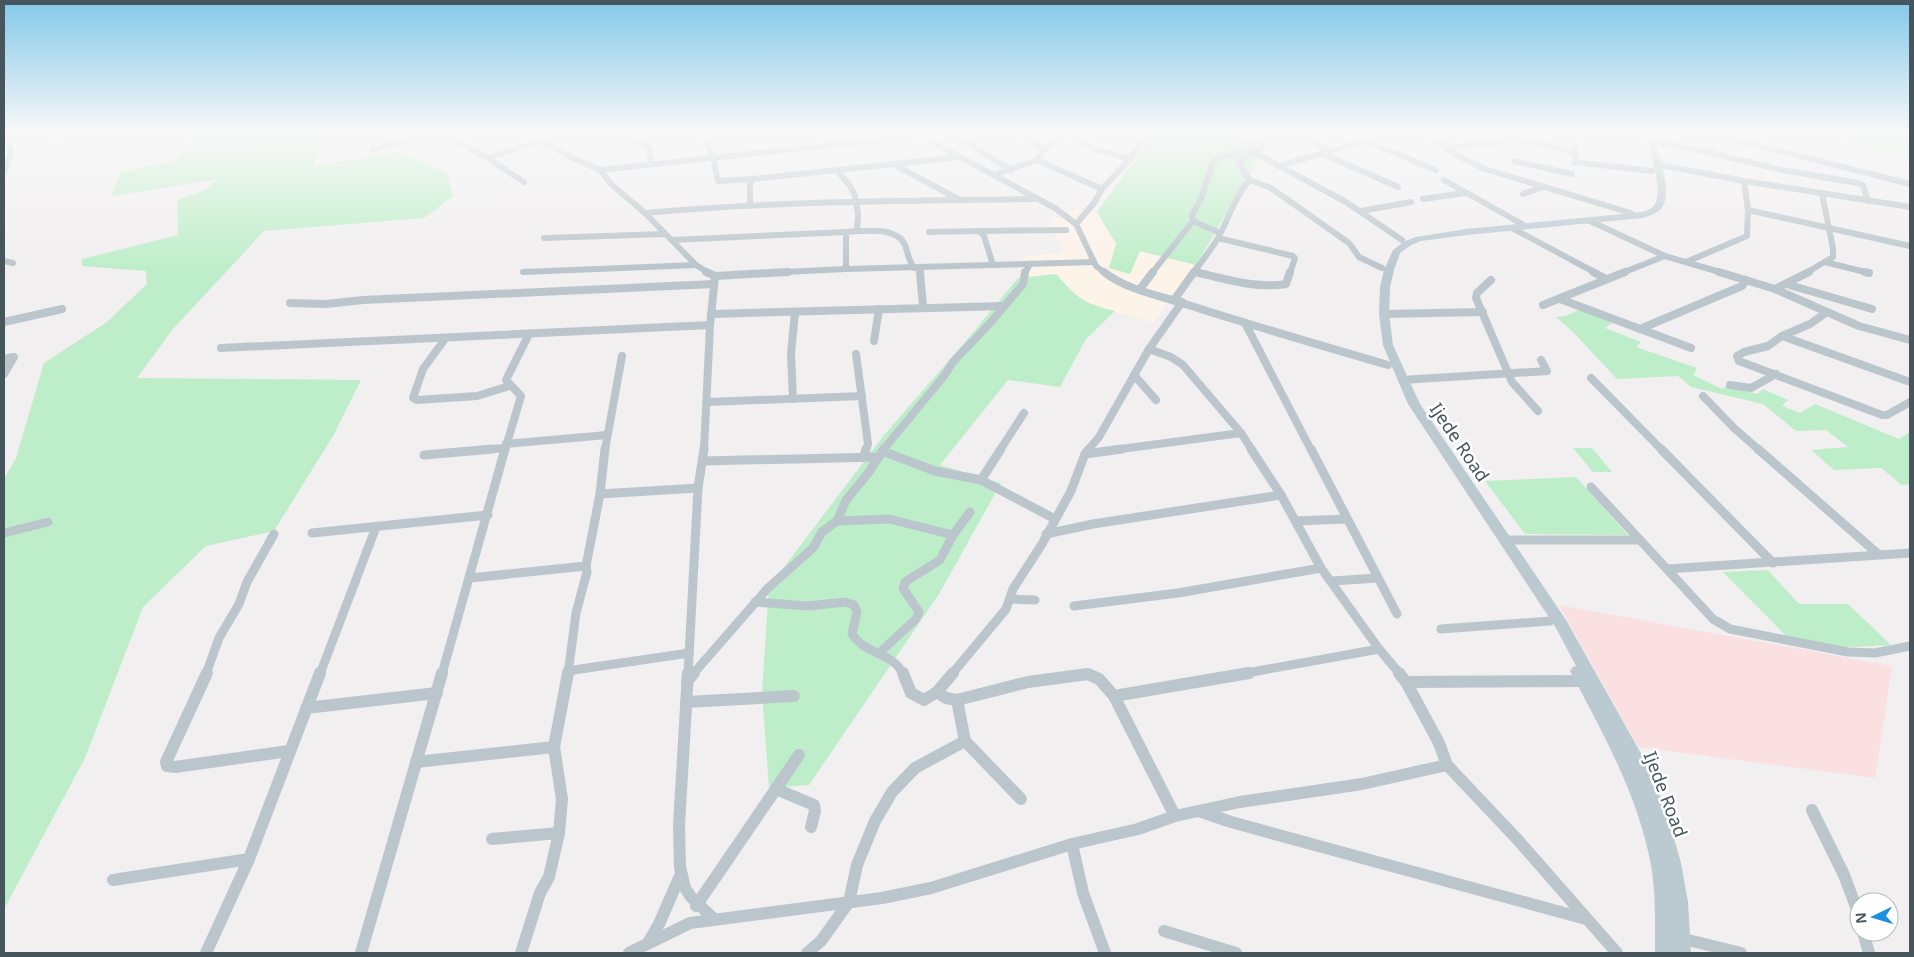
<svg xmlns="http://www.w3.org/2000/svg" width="1914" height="957" font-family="'Noto Sans',sans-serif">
<rect width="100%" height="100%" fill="#f1efef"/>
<polygon fill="#fcf3e9" points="1075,209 1097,212 1116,244 1110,268 1140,251 1196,265 1153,323 1086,303 1074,294 1056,274 1018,278 1025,256 1063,253 1051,221"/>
<polygon fill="#fbe0e2" points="1559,605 1892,666 1875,778 1638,747"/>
<g fill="#beeec9">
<polygon points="193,133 322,133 314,166 400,152 447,173 453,196 424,218 264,231 173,329 137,378 361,380 333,436 274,531 206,546 143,607 85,758 4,909 4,479 16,458 44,363 107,322 147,284 146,271 82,266 82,259 178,235 177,200 205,190 219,179 111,196 121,172 175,160 192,138"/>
<polygon points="1155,133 1273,133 1196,265 1140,251 1130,274 1109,268 1116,244 1097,212"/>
<polygon points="1791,133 1910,133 1910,155"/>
<path d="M1056 274C1078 299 1083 303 1115 311L1086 339 1060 387 1008 380 940 465 1001 483 939 594 809 785 769 788 762 692 769 587 884 435 971 335 1018 278Z"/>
<polygon points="1581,309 1615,321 1605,328 1641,342 1636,347 1697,368 1693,375 1722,389 1727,386 1757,394 1763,389 1788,400 1782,406 1800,413 1815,404 1899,439 1910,432 1910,484 1902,485 1881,468 1834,470 1811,450 1848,447 1826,430 1796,431 1763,404 1691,387 1678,376 1617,379 1573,332 1556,317 1566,316"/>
<polygon points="1573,448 1592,448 1612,472 1593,472"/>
<polygon points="1576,477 1628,535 1525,534 1485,481"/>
<polygon points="1768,570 1799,604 1848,604 1891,645 1838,648 1789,639 1723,572"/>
</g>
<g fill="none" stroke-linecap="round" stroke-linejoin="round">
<g stroke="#bbc6cc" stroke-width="6">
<polyline points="441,133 488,158"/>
<polyline points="527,133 571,157 600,170 611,184 645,213 696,265 709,273"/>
<polyline points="618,133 649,148 651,163"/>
<polyline points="703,133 713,157 718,181 753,179"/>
<polyline points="923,133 934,143 1055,208 1076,224 1096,266 1105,273"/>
<polyline points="951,133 1011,170"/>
<polyline points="1016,133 1044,149"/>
<polyline points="1235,133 1261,156 1346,202 1402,240"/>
<polyline points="1294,133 1331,151"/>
<polyline points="1425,133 1458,156 1485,169 1631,213"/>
<polyline points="1491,133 1575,152"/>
<polyline points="1569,133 1575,146 1575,156"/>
<polyline points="1709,133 1910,184"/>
<polyline points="1065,134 1099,150 1130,159"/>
<polyline points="4,139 85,134"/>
<polyline points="1366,141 1436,170"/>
<polyline points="1651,142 1695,149 1782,170 1858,183 1863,185 1868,201"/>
<polyline points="1447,148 1511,140"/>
<polyline points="373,150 433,133"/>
<polyline points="1323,154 1398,187"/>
<polyline points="1249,155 1242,159 1239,164 1250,180 1271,188 1349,243 1359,257 1382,268"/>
<polyline points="1037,160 1102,189"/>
<polyline points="1514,161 1572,174"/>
<polyline points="1574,162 1652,171"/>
<polyline points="1656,164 1744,181 1910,207"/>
<polyline points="895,165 958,199"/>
<polyline points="1278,166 1394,133"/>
<polyline points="600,170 925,135"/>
<polyline points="837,170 850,186 855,196 858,214 857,231 846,232 846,269"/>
<polyline points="4,172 11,153 10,145 13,139"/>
<polyline points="999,173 1037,160 1044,149 1066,133"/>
<polyline points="1444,180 1522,224"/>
<polyline points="524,182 488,158 542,140"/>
<polyline points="1523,194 1543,187"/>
<polyline points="1423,199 1465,193"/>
<polyline points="750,205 750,184 753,179 959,157"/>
<polyline points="1748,210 1910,246"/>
<polyline points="1361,211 1411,202"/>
<path d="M645 213C774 201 904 201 1034 199"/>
<polyline points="1193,221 1220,233"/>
<polyline points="1590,221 1665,256 1622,273"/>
<polyline points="1076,224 1094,203 1102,189 1130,159 1138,146 1147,141 1153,133"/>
<polyline points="1512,228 1596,273"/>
<path d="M857 231C872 231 898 228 905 245 908 254 909 261 914 268"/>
<polyline points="979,231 1066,230"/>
<polyline points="929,232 979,231 984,236 993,265"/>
<polyline points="544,238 665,234"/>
<polyline points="1218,238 1293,256 1295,258 1290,273"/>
<polyline points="672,240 846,232"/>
<polyline points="1665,256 1723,273"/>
<polyline points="4,261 13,263"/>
<polyline points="1686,262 1747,236 1748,210 1744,181"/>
<polyline points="1825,262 1869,273"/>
<polyline points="920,268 920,273"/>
<polyline points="523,272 696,265"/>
<polyline points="1195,272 1200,273"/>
<polyline points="764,273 846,269 1094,262"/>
<polyline points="1025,273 1030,264"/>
<polyline points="1152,273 1193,221 1192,215 1201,199 1213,162 1224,155 1256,153 1274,133"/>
<path d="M1193 273C1201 262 1211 250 1218 238 1226 224 1238 190 1250 180"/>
<polyline points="1806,273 1833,257 1833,248 1822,194"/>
</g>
<g stroke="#bbc6cc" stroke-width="8">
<polyline points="920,272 923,307"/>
<path d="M1104 272C1125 289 1157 295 1182 303 1250 325 1319 345 1388 365"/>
<path d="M1195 272C1224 279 1257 289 1286 284L1290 272"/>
<polyline points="1593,272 1606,279"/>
<polyline points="1719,272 1775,289 1859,326 1910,340"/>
<polyline points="1865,272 1869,273"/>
<polyline points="715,276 788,272"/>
<polyline points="1491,280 1477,293 1476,298 1512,382 1538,411"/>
<polyline points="1786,284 1872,309"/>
<polyline points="1140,289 1153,272"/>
<polyline points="1775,289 1809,272"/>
<polyline points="1560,299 1691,348"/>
<polyline points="1174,300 1194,272"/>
<polyline points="290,303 326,304 363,300 714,284"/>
<polyline points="1543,305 1625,272"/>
<polyline points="1827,312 1810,324 1782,336 1768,346 1744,352 1737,356 1739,361 1882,415 1887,415 1910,402"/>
<polyline points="711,314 1004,306"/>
<polyline points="1384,314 1483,312"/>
<polyline points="4,322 62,309"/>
<polyline points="1245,323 1311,450"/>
<polyline points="1640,329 1742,286 1746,280"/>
<polyline points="1782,336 1910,382"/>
<polyline points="445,339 423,369 413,398 417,400 477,396 509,386"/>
<polyline points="874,341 879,309"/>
<polyline points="221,348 710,325"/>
<polyline points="1149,349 1171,357 1183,365 1241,433 1252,450"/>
<polyline points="856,354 868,444 866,450"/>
<polyline points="4,359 14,357 4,374"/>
<polyline points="1134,375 1156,400"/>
<polyline points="1591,378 1662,450"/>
<polyline points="1402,380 1547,371 1541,360"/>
<polyline points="1730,385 1751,388 1776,374"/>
<polyline points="1703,396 1734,428 1759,450"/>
<polyline points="793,399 791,354 795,312"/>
<polyline points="708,402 862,396"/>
<polyline points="506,444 607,435"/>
<polyline points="479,450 505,448"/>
<polyline points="505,450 521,396 506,380 529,334"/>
<polyline points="605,450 622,356"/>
<polyline points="704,450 710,326 715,276 706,272"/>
<polyline points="883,450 944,376 953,362 992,321 1023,284 1025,272"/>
<polyline points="1000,450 1024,413"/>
<polyline points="1088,450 1099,437 1149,349 1182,302"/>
<polyline points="1113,450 1241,433"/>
</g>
<g stroke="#bbc6cc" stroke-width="9">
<polyline points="1251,449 1281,495 1321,568 1379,649 1400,674"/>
<polyline points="1311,449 1397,614"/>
<polyline points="1661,449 1773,563"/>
<polyline points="1758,449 1878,554"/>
<polyline points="882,451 935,471 981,480 1055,519"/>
<polyline points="1085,454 1122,449"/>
<polyline points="424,455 493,449"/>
<polyline points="864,456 866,449"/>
<polyline points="703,461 879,457"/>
<polyline points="981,480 1001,449"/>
<polyline points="1591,487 1713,619 1730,629 1848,652 1875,653 1910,646"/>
<polyline points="600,494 698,488"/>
<polyline points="837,521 889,519 953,535"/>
<polyline points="1296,521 1346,519"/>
<polyline points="4,533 48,522"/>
<polyline points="312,533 488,515"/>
<polyline points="1046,534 1093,524 1281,495"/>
<polyline points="1504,540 1640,540"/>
<polyline points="1667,569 1910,553"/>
<polyline points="470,578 586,566"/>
<polyline points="1332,581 1378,578"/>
<polyline points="1011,599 1035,600"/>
<path d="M755 602 808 606 845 602 854 605 857 612 852 634C864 654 893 652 903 674"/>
<polyline points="1074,606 1178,593 1321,568"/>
<polyline points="1441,629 1550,621"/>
<polyline points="878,654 916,619 919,612 903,588 905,582 940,560 953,535 970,512"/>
<polyline points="567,671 689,653"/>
<polyline points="206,674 219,638 239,604 247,582 274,534"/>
<polyline points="320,674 376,527"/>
<polyline points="442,674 505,449"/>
<polyline points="568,674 576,613 587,572 586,566 600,494 605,449"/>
<polyline points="688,674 698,488 704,449"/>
<polyline points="693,674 768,588 813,548 822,532 837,521 846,500 869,472 884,449"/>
<polyline points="952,674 1006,609 1013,589 1042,544 1071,491 1085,454 1089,449"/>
<polyline points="1241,674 1379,649"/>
</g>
<g stroke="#bbc6cc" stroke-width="12">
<polyline points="207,673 166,762 167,766 175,767 289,751"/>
<polyline points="688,673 679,825 680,867 685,888 691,897 713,918"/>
<polyline points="903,673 911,693 924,700 937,692 953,673"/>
<polyline points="1399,673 1406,682 1439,743 1447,765 1517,839 1617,953"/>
<polyline points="687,681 694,673"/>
<polyline points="1406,682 1584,681"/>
<polyline points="937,692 946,698 957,700 1028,682 1088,674 1099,679 1114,696 1249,673"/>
<polyline points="1114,696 1175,816"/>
<polyline points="957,700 965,741 1021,799"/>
<polyline points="686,702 794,696"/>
<polyline points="306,708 437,693"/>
<polyline points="416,762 554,747"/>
<polyline points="776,789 814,805 815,811 811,827"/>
<polyline points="1812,810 1844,875 1859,915"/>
<polyline points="1199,811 1231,822 1586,919"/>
<polyline points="492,839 559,833"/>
<polyline points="1072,844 1083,893 1105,953"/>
<polyline points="113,880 249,859"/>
<polyline points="696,906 799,755"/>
<polyline points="1164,931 1236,953"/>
<polyline points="1863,932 1869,953"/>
<polyline points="1680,938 1741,953"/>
<polyline points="648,943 659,924 680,876"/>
<polyline points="206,953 249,859 320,673"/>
<polyline points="361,953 442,673"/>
<polyline points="521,953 540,893 549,877 559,833 562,799 554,747 568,673"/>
<polyline points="629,953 690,923 882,898 931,888 1072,844 1138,829 1175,816 1240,802 1362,784 1447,765"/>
<polyline points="807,953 821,941 849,902 857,865 875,821 892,792 915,768 965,741"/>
</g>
<path fill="#bbc9d1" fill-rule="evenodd" d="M1644 133H1652C1658 150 1674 194 1661 209 1656 214 1649 216 1643 218L1466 235 1421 241 1411 245 1400 253 1394 270 1390 287 1389 314 1393 345 1420 404 1566 620 1648 766 1666 810 1681 863 1688 902 1691 953H1655C1655 924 1656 895 1651 865 1638 795 1603 733 1570 671L1573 667 1576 666 1556 628 1408 404 1383 345 1379 314 1380 287 1384 270 1393 250 1405 241 1416 237 1466 229 1642 212C1647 211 1652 209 1655 204 1663 188 1650 149 1644 133Z"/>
</g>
<linearGradient id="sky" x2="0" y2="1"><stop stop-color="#83c8e9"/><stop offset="0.5" stop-color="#f9f8f8"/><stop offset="1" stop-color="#f9f8f8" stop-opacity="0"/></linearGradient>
<rect width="1914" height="267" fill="url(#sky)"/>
<g text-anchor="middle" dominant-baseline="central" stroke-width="5" stroke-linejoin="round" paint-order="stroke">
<g font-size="18" fill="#47565c" stroke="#fff">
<text transform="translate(1460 442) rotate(56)">Ijede Road</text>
<text transform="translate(1666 794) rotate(69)">Ijede Road</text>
</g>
</g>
<rect width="1914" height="957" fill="none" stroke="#47565c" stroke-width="10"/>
<g transform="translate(1874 917) rotate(265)"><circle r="24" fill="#ffffff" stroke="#b5bbbe"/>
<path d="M0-4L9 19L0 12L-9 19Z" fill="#1c8fdf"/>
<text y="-8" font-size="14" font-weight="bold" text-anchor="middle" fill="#47565c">N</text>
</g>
</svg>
